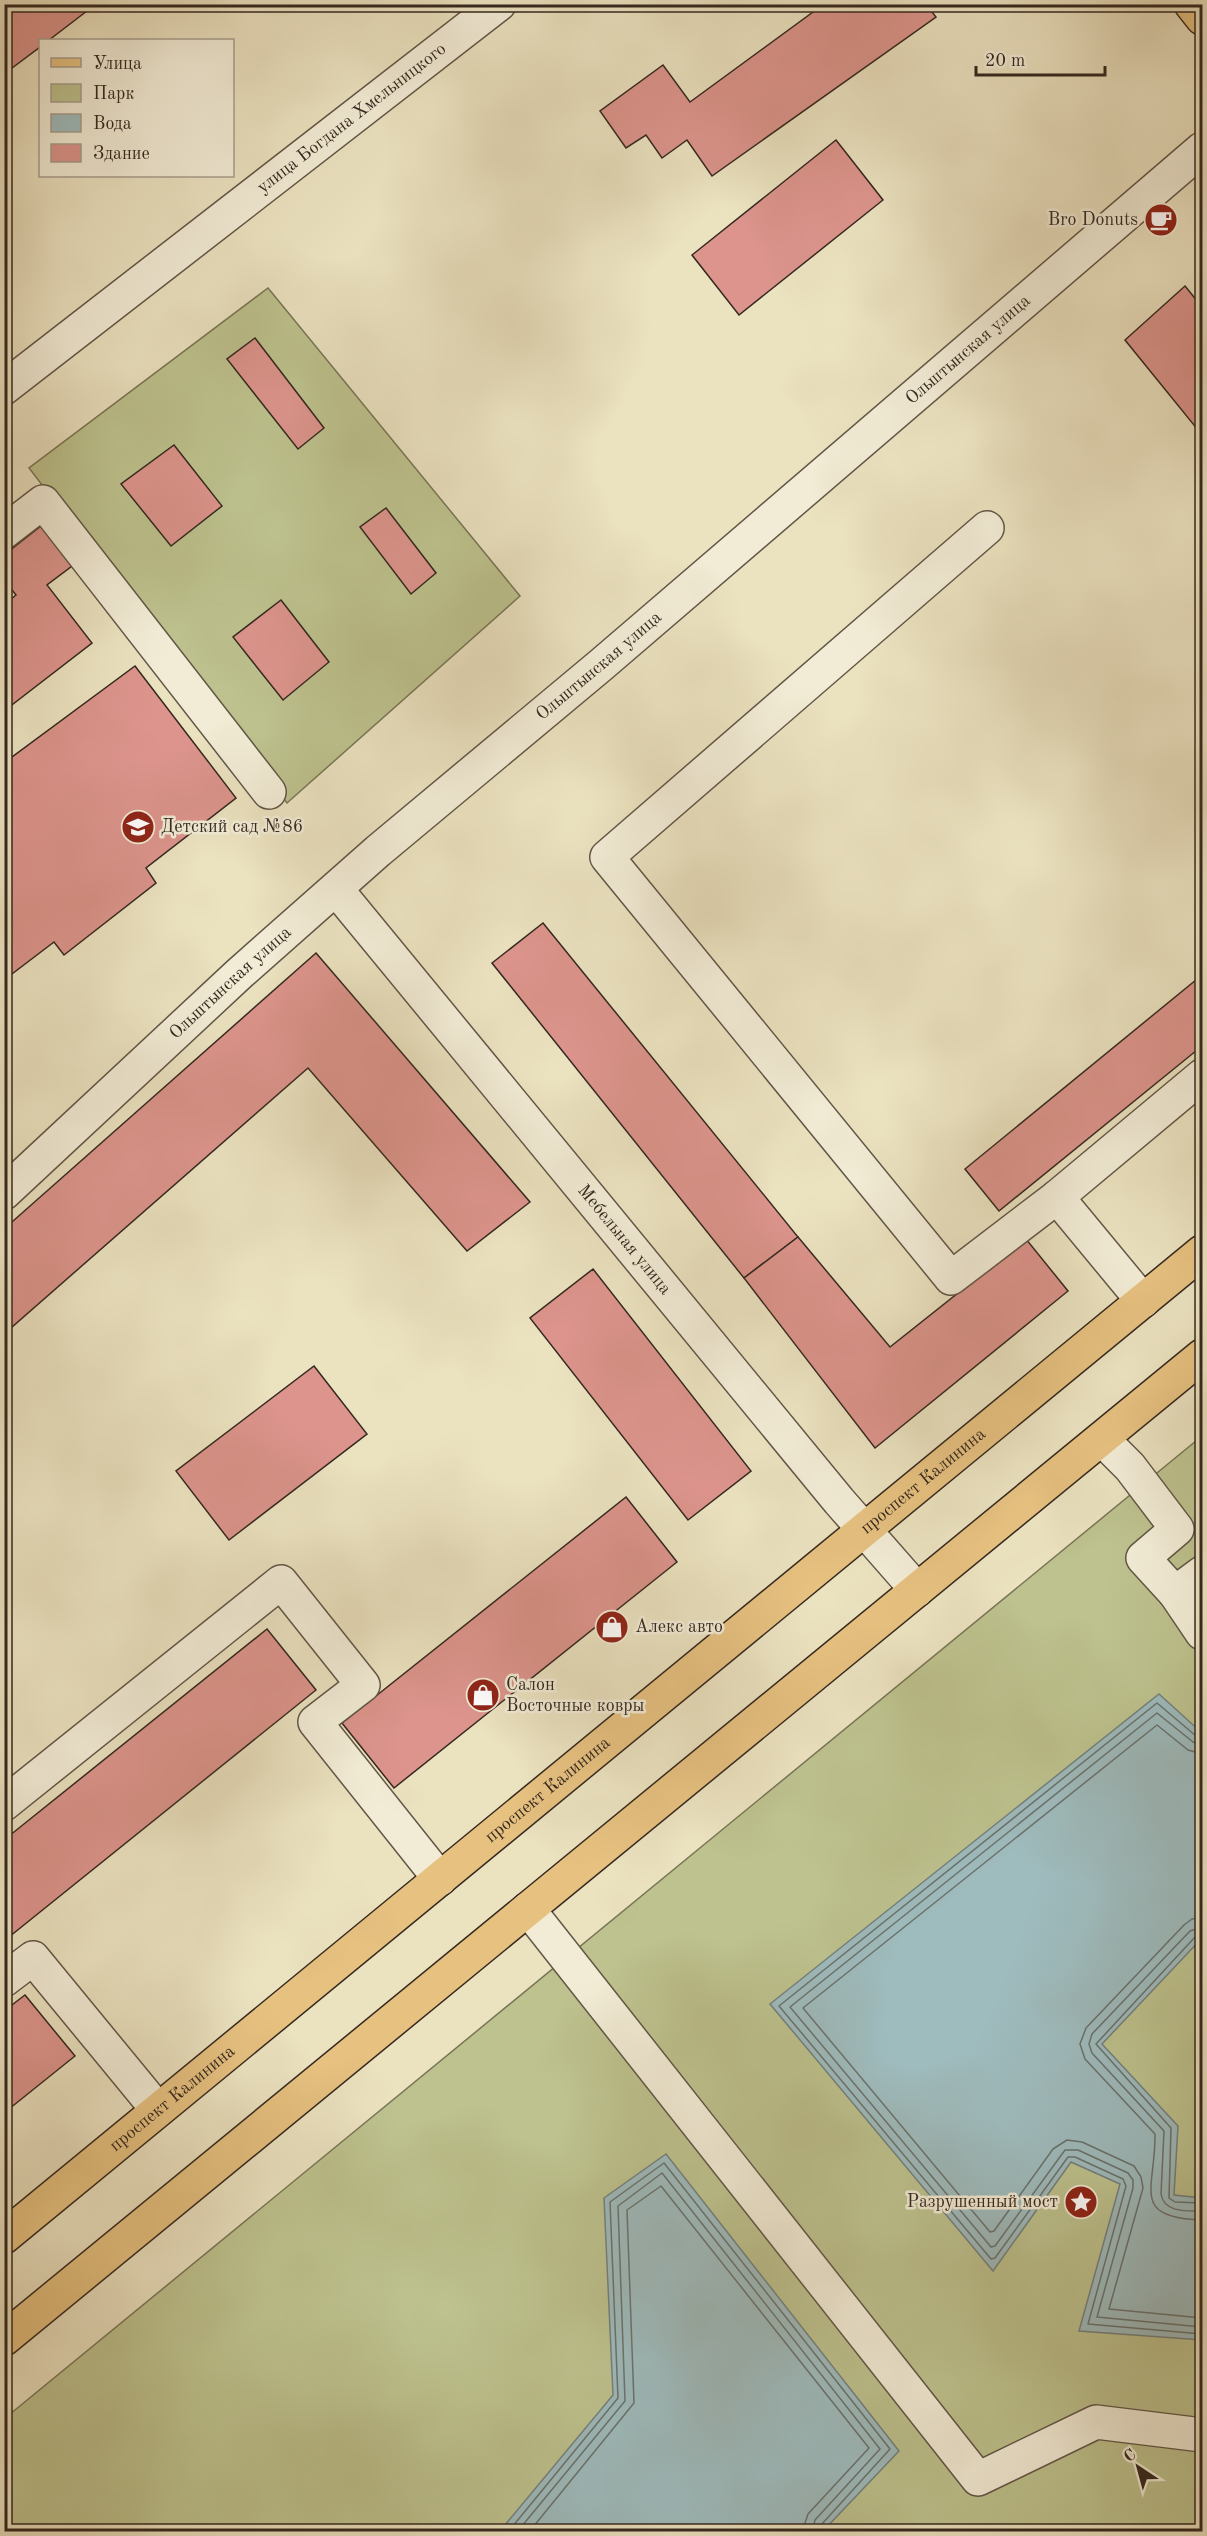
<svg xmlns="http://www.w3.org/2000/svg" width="1207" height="2536" font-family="'Old Standard TT',serif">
<rect width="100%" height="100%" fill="#ebe2c0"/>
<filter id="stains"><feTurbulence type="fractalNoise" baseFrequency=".00333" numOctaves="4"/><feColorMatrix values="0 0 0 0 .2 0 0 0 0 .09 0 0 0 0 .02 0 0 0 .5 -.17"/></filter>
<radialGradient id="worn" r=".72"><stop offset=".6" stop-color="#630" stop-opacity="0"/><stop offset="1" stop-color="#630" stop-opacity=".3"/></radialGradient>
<g fill="#bdc28e" stroke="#787556" stroke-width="1.5">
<polygon points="268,288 520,596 287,803 29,468"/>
<polygon points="1202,1436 1202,2531 5,2531 4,2419"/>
</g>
<g fill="#9ebbbd" stroke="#74807e" stroke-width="1.5">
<polygon points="1159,1694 1202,1733 1202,1938 1102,2044 1178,2126 1174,2195 1202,2198 1202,2340 1079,2331 1120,2184 1071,2162 993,2271 770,2004"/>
<polygon points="666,2154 899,2451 823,2531 500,2531 613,2395 604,2198"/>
</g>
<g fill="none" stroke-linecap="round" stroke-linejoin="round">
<g stroke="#69726e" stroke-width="1.5">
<polyline points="1202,1737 1196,1736 1157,1703 779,2006 991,2259 995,2258 1068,2157 1075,2157 1123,2179 1126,2186 1088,2324 1202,2334"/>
<polyline points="1202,1745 1193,1742 1157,1713 790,2007 991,2247 995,2246 1065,2150 1078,2150 1128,2173 1133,2180 1133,2188 1097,2317 1202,2327"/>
<polyline points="1202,1754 1188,1750 1157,1725 803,2008 990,2232 994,2231 1053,2149 1067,2140 1082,2142 1134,2166 1141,2177 1143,2188 1109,2309 1202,2318"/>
<path d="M1202 1918 1192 1919 1184 1925 1086 2028 1080 2044 1085 2059 1155 2134C1156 2188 1129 2218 1202 2220"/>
<path d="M1202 1927 1190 1931 1092 2034 1089 2044 1092 2053 1164 2131 1161 2194C1164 2213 1187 2211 1202 2211"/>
<polyline points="1202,1934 1196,1936 1096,2044 1171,2128 1169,2198 1175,2202 1202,2203"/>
<polyline points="508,2532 618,2398 610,2202 664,2163 890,2449 821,2525 819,2532"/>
<polyline points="517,2532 625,2401 618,2206 662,2173 880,2449 815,2520 812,2532"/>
<polyline points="529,2532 634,2403 627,2210 661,2186 869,2448 808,2514 802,2532"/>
</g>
</g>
<g fill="#dc948c" stroke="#34281f" stroke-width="1.5">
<polygon points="4,4 96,4 49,40 40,40 40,47 4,74"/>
<polygon points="824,4 926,4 936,17 712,176 687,140 662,158 646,135 626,148 600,111 663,65 690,102"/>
<polygon points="836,140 883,200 739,315 692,255"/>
<polygon points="1185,286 1202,307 1202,435 1125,340"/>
<polygon points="255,338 324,428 298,449 227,359"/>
<polygon points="174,445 222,506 171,546 121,484"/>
<polygon points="386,508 436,573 411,594 360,527"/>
<polygon points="41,526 72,566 47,585 92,643 4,711 4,605 16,595 4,580 4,555"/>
<polygon points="281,600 329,662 283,700 233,637"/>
<polygon points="135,666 236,798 146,868 156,883 64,955 54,942 4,980 4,763"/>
<polygon points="543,923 798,1237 744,1278 492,963"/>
<polygon points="316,953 530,1202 467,1251 308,1068 4,1334 4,1229"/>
<polygon points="1202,975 1202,1046 999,1211 965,1169"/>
<polygon points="798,1237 890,1347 1026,1239 1068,1291 875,1448 744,1278"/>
<polygon points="593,1269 751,1471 688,1520 530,1318"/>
<polygon points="314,1366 367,1434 229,1540 176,1471"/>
<polygon points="626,1497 677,1562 394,1788 342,1723"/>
<polygon points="267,1629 316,1690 4,1941 4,1840"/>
<polygon points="25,1995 75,2056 4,2113 4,2011"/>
</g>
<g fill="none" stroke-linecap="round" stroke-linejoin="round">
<g stroke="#625647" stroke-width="36">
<g id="minor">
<path id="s1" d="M4 388 499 4"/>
<polyline points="987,528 607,857 951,1278 1057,1197"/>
<polyline points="4,532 43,502 269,792"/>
<path id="s2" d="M336 889 839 1501 917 1590"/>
<path id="s3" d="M4 1193 240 973 378 851 601 665 1202 149"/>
<polyline points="1143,1301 1057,1197 1202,1076"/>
<polyline points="1102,1439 1130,1467 1177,1529 1143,1558 1175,1593 1202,1573"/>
<polyline points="1175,1593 1202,1633"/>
<polyline points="4,1804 281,1582 363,1685 315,1722 440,1879"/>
<polyline points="528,1909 978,2479 1096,2422 1202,2435"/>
<polyline points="4,1980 33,1958 158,2110"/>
</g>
</g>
<g stroke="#34281f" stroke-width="36">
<g id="major">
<polyline points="1191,4 1202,18"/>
<path id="s4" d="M4 2237 1202 1252"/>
<polyline points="4,2339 1202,1356"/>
</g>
</g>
<use href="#minor" stroke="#f2ecd6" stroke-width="33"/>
<use href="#major" stroke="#e6c180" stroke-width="33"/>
</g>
<defs>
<g id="cafe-disc" transform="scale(1.725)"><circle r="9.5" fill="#8f2418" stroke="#f2ecd6"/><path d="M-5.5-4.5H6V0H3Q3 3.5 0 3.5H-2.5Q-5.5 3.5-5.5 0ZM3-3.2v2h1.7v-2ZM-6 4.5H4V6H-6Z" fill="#fff"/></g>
<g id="school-disc" transform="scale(1.725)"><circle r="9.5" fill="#8f2418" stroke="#f2ecd6"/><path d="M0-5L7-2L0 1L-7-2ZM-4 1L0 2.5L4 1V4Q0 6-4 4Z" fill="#fff"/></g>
<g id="shop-disc" transform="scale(1.725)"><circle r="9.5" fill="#8f2418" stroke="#f2ecd6"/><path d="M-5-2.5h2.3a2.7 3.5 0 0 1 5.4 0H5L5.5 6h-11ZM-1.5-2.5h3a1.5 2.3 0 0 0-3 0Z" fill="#fff"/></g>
<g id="sight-disc" transform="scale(1.725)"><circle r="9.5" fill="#8f2418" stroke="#f2ecd6"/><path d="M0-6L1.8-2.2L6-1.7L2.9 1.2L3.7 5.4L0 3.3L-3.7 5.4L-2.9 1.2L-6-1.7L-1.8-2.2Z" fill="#fff"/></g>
</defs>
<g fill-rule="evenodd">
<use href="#cafe-disc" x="1161" y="220"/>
<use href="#school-disc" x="138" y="827"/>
<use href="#shop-disc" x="612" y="1627"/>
<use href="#shop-disc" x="483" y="1695"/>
<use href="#sight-disc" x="1081" y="2202"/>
</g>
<g text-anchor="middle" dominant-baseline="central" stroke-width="5" stroke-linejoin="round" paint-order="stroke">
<g font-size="18" fill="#34281f" stroke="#f2ecd6">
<text stroke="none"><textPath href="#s1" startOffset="440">улица Богдана Хмельницкого</textPath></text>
<text stroke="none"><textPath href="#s3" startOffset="1281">Ольштынская улица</textPath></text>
<text stroke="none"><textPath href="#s3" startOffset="795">Ольштынская улица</textPath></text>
<text stroke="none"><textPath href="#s3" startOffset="309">Ольштынская улица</textPath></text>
<text stroke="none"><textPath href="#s2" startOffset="454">Мебельная улица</textPath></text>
<text stroke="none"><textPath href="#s4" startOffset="1190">проспект Калинина</textPath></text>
<text stroke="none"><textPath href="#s4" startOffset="704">проспект Калинина</textPath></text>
<text stroke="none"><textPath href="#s4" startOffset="218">проспект Калинина</textPath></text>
</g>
<g font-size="18" fill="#34281f" stroke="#f2ecd6" text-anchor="start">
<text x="1138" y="220" text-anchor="end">Bro Donuts</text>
<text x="161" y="827">Детский сад №86</text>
<text x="635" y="1627">Алекс авто</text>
<text x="506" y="1685">Салон<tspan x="506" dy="21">Восточные ковры</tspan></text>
<text x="1058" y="2202" text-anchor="end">Разрушенный мост</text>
</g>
</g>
<rect width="1207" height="2536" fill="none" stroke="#ebe2c0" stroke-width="24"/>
<rect x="6" y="6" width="1195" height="2524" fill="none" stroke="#34281f" stroke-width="3"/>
<rect x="12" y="12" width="1183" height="2512" fill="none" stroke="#34281f" stroke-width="1.5"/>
<rect x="39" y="39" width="195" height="138" fill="#f2ecd6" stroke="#a69e8d" stroke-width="1.5"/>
<rect x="51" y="58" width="30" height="9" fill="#e6c180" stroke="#a69e8d" stroke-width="1.5"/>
<text x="93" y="69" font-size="18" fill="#34281f">Улица</text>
<rect x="51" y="84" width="30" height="18" fill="#bdc28e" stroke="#a69e8d" stroke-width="1.5"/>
<text x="93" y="99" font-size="18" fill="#34281f">Парк</text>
<rect x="51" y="114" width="30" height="18" fill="#9ebbbd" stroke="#a69e8d" stroke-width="1.5"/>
<text x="93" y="129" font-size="18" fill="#34281f">Вода</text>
<rect x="51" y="144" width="30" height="18" fill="#dc948c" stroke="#a69e8d" stroke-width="1.5"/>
<text x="93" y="159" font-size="18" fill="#34281f">Здание</text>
<g transform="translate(1138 2467) rotate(324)" stroke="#f2ecd6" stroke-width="4.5" paint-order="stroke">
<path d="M0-4.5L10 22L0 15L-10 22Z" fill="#34281f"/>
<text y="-9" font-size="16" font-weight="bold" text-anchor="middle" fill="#34281f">С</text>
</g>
<path d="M976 66v9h129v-9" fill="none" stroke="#34281f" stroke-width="3"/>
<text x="985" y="66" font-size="18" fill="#34281f" stroke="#f2ecd6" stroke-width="4.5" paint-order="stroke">20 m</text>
<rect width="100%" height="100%" filter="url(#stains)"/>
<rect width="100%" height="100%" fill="url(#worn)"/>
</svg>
